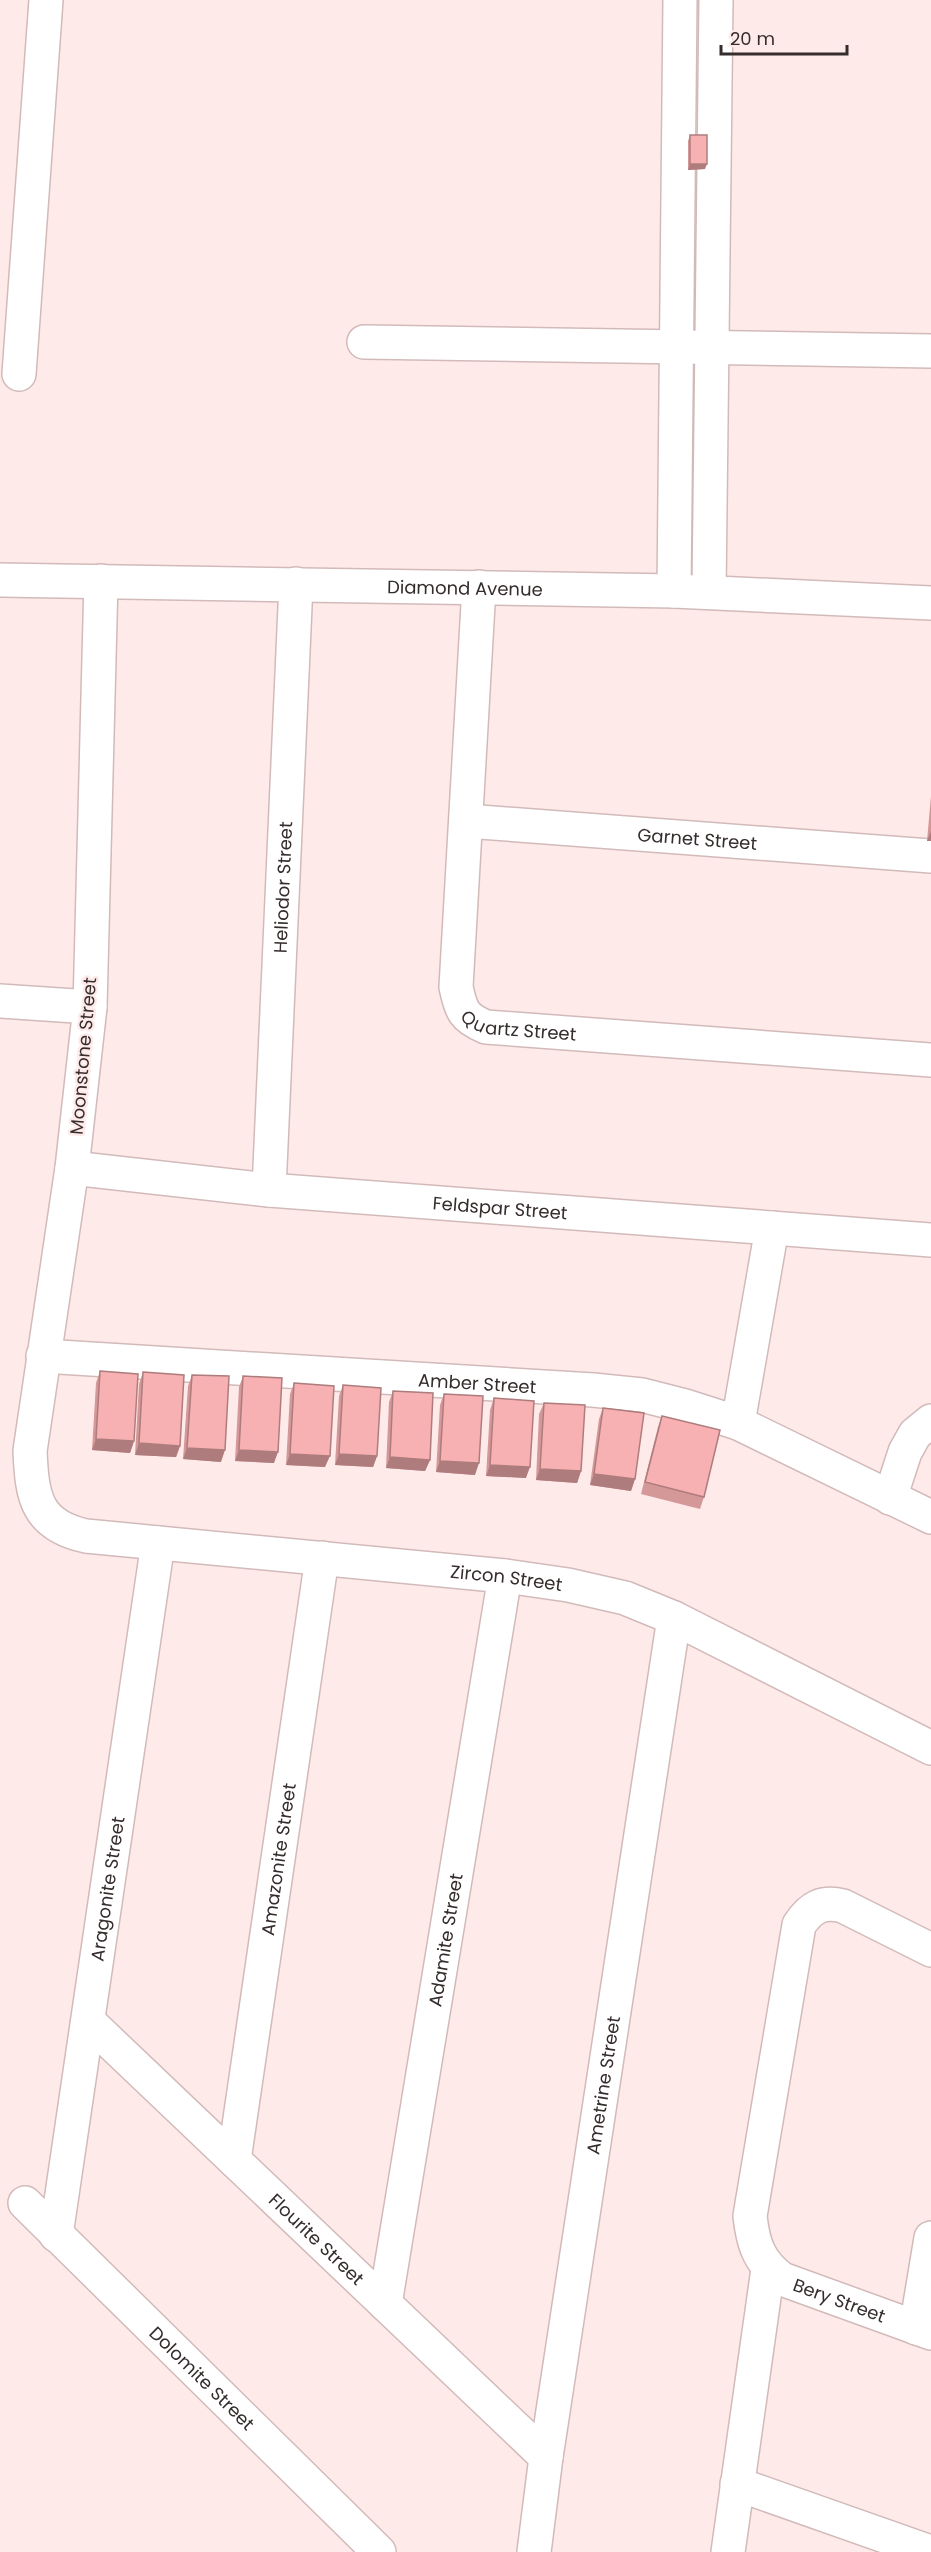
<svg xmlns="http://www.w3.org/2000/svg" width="931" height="2552" font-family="Poppins,sans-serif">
<rect width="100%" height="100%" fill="#ffeaea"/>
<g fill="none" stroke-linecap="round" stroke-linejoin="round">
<g stroke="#d2baba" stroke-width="36">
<g id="minor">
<polyline points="364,342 931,351"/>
<polyline points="19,374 46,0"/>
<path id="s1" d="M0 580 674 591 931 603"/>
<path id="s2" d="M101 581 90 1007 72 1168 30 1451C32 1497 36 1525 86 1536L505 1576 568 1585 625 1598 674 1618 931 1748"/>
<path id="s3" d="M479 587 456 987C461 1011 464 1018 486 1027L931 1060"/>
<polyline points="674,591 680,0"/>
<polyline points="709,592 716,0"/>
<path id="s4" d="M466 821 931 856"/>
<polyline points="0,1001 90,1007"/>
<path id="s5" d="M72 1168 269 1190 931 1240"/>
<path id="s6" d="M269 1190 296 584"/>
<path id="s7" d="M43 1356 593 1390 642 1395 685 1406 738 1423 931 1517"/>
<polyline points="738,1423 772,1228"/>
<polyline points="890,1498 905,1452 915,1434 931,1421"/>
<path id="s8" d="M931 1950 843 1906C822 1901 811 1907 799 1925L750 2216C753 2244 759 2262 782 2279L931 2333"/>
<path id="s9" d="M88 2021 546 2457"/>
<path id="s10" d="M234 2160 322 1558"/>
<path id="s11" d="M25 2203 379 2552"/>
<path id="s12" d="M56 2235 158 1543"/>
<path id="s13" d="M385 2304 505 1576"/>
<polyline points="916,2328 931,2238"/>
<polyline points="737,2484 930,2552"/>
<path id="s14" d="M534 2552 546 2457 674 1618"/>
<polyline points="728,2552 768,2269"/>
</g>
</g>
<use href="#minor" stroke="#fff" stroke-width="33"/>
</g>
<g fill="#d59899">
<polygon points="690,135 705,169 688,170 688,141"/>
<polygon points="931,796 931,841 927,841"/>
<polygon points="100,1371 134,1441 130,1453 92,1450 96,1383"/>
<polygon points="143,1372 180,1446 176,1457 135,1455 139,1384"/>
<polygon points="192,1375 221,1462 183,1459 188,1386"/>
<polygon points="243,1376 274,1463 235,1461 239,1387"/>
<polygon points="294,1383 325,1467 286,1465 290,1394"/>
<polygon points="343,1385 377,1456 373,1467 335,1465 339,1396"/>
<polygon points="393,1391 430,1460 425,1471 386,1468 389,1402"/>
<polygon points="444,1394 475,1475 436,1472 440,1405"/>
<polygon points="494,1398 526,1478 486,1476 490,1410"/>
<polygon points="544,1403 581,1471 577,1483 536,1480 539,1414"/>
<polygon points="603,1408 635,1479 631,1491 590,1485 599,1419"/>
<polygon points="662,1416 704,1497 700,1509 641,1494 658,1427"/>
</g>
<g fill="#ae7c7d">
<polygon points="690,164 707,164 705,169 688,170"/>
<polygon points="931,831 931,841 927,841"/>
<polygon points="96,1439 134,1441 130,1453 92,1450"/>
<polygon points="139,1443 180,1446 176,1457 135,1455"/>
<polygon points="187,1448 225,1450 221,1462 183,1459"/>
<polygon points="239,1450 278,1452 274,1463 235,1461"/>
<polygon points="290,1454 330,1456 325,1467 286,1465"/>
<polygon points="339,1454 377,1456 373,1467 335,1465"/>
<polygon points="390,1457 430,1460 425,1471 386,1468"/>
<polygon points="440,1461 479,1463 475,1475 436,1472"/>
<polygon points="490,1465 530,1467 526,1478 486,1476"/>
<polygon points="540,1469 581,1471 577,1483 536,1480"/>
<polygon points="594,1474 635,1479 631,1491 590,1485"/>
</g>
<g fill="#f8b1b2" stroke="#ae7c7d" stroke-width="1.5">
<rect x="690" y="135" width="17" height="29"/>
<polygon points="100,1371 138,1374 134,1441 96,1439"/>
<polygon points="143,1372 184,1375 180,1446 139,1443"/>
<polygon points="192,1375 229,1376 225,1450 187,1448"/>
<polygon points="243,1376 282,1378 278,1452 239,1450"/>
<polygon points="294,1383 334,1386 330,1456 290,1454"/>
<polygon points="343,1385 381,1388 377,1456 339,1454"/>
<polygon points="393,1391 433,1393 430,1460 390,1457"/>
<polygon points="444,1394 483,1396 479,1463 440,1461"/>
<polygon points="494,1398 534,1401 530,1467 490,1465"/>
<polygon points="544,1403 585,1405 581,1471 540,1469"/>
<polygon points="603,1408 644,1413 635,1479 594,1474"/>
<polygon points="662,1416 720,1430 704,1497 645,1482"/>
</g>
<g text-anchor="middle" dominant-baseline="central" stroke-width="5" stroke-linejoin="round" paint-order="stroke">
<g font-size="18" fill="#352c2c" stroke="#ffeaea">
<text stroke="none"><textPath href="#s1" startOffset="465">Diamond Avenue</textPath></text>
<text stroke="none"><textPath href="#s4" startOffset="232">Garnet Street</textPath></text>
<text stroke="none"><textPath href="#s6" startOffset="303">Heliodor Street</textPath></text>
<text stroke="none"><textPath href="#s3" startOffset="486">Quartz Street</textPath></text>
<text transform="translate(83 1056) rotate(-85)">Moonstone Street</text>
<text stroke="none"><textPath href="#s5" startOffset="430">Feldspar Street</textPath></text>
<text stroke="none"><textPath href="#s7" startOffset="435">Amber Street</textPath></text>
<text stroke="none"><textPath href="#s2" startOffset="1410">Zircon Street</textPath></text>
<text stroke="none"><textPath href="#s10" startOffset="304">Amazonite Street</textPath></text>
<text stroke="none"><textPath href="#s12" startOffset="350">Aragonite Street</textPath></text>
<text stroke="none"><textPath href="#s13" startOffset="369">Adamite Street</textPath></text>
<text stroke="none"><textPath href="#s14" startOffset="472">Ametrine Street</textPath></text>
<text stroke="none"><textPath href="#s9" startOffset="316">Flourite Street</textPath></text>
<text stroke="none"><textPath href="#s8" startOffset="580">Bery Street</textPath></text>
<text stroke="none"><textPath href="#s11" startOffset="249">Dolomite Street</textPath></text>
</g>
</g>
<path d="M721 45v9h126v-9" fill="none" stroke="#352c2c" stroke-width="3"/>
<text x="730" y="45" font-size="18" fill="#352c2c" stroke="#ffeaea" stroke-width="4.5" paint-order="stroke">20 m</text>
</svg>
